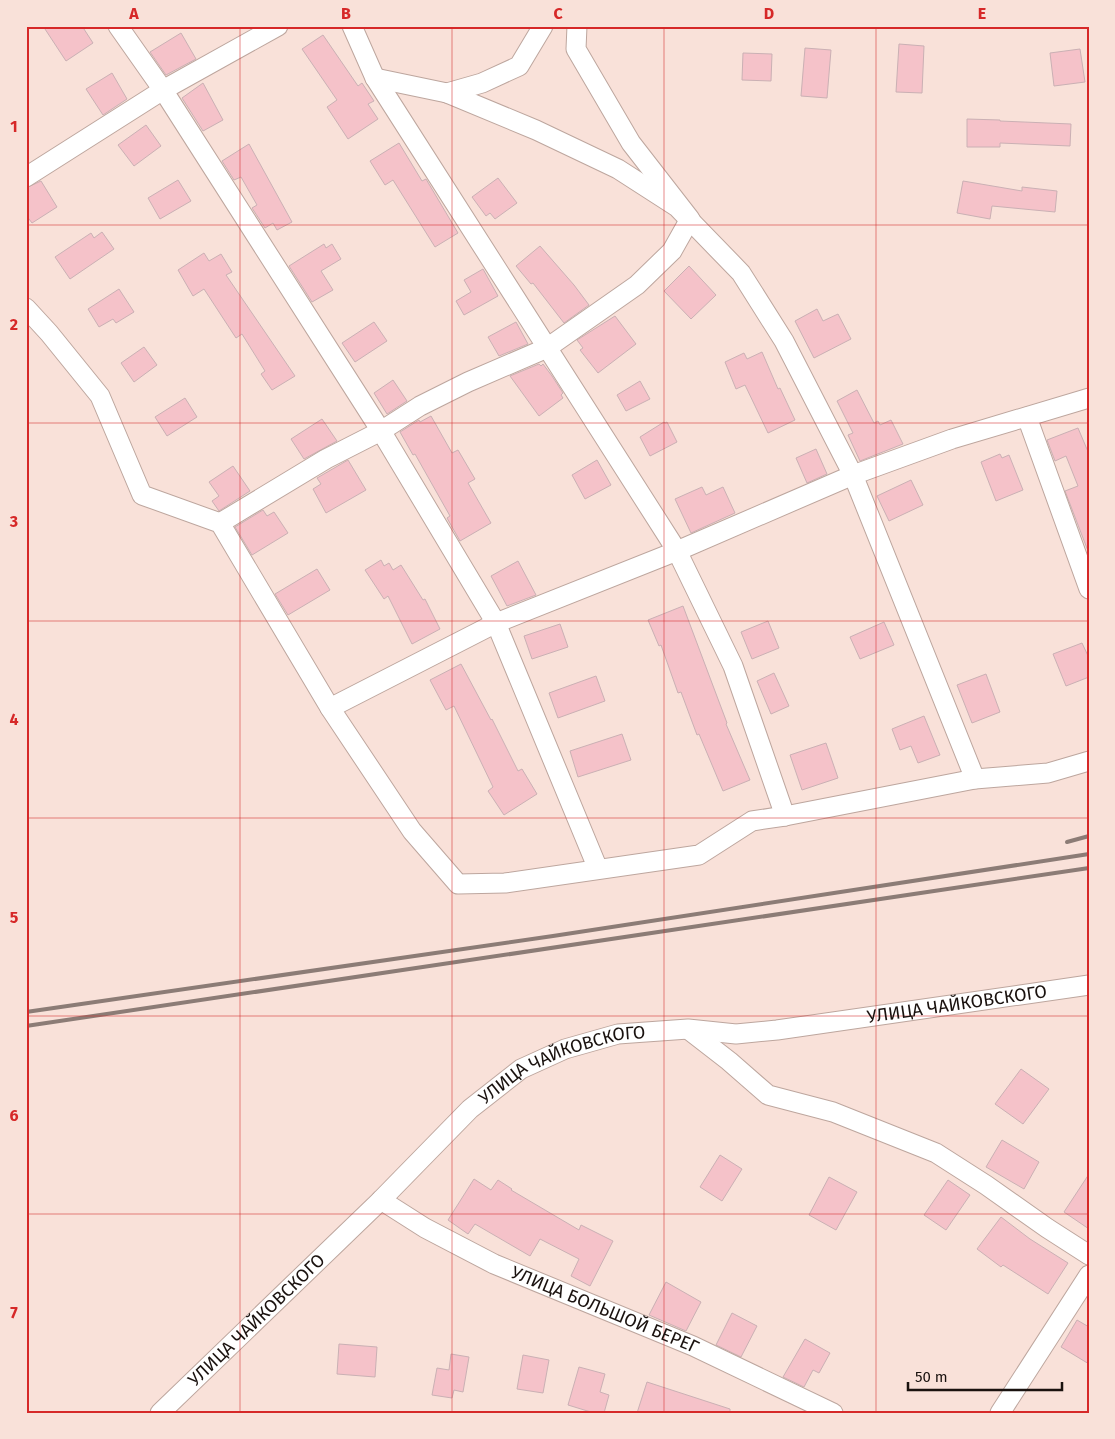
<svg xmlns="http://www.w3.org/2000/svg" width="1115" height="1439" font-family="'Fira Sans',sans-serif">
<rect width="100%" height="100%" fill="#f9e1d9"/>
<g fill="#f5c2c9" stroke="#cab0b4">
<polygon points="43,26 82,26 93,43 66,61"/>
<polygon points="181,33 196,59 166,75 150,52"/>
<polygon points="323,35 358,86 362,83 374,101 368,104 378,119 348,139 327,107 337,100 302,49"/>
<polygon points="899,44 924,46 922,93 896,92"/>
<polygon points="805,48 831,50 827,98 801,96"/>
<polygon points="1080,49 1085,82 1054,86 1050,53"/>
<polygon points="743,53 772,54 771,81 742,80"/>
<polygon points="112,73 127,99 103,115 86,89"/>
<polygon points="203,83 223,120 203,131 182,98"/>
<polygon points="967,119 1000,120 1000,121 1071,124 1070,146 1000,143 1000,147 967,147"/>
<polygon points="146,125 161,146 134,166 118,145"/>
<polygon points="399,143 422,181 426,179 458,233 435,247 393,180 385,185 370,161"/>
<polygon points="249,144 292,222 277,230 273,223 265,228 252,208 257,205 241,177 234,180 222,161"/>
<polygon points="498,178 517,203 495,219 490,213 486,216 472,197"/>
<polygon points="178,180 191,201 160,219 148,198"/>
<polygon points="41,181 57,207 32,223 26,215 26,188"/>
<polygon points="963,181 1022,191 1022,187 1057,191 1055,212 992,206 990,219 957,213"/>
<polygon points="102,232 114,249 70,279 55,257 91,233 94,238"/>
<polygon points="324,244 326,248 332,244 341,259 321,271 333,290 312,302 289,266"/>
<polygon points="540,246 574,285 589,305 564,323 533,283 531,284 516,266"/>
<polygon points="204,253 209,261 221,254 232,272 226,275 295,376 272,390 261,374 265,371 242,334 236,338 204,289 193,296 178,270"/>
<polygon points="689,266 716,295 691,319 664,291"/>
<polygon points="483,269 498,296 464,315 456,301 471,292 464,280"/>
<polygon points="119,289 134,312 116,323 113,319 99,327 88,309"/>
<polygon points="817,309 823,321 838,314 851,339 814,358 795,321"/>
<polygon points="615,316 636,344 598,373 580,350 583,348 577,340"/>
<polygon points="374,322 387,341 355,362 342,343"/>
<polygon points="516,322 528,344 499,356 488,337"/>
<polygon points="144,347 157,365 134,382 121,363"/>
<polygon points="762,352 778,389 780,388 795,420 768,433 745,385 736,389 725,362 744,353 747,359"/>
<polygon points="539,364 541,366 543,364 552,376 563,393 561,395 563,398 539,416 510,376"/>
<polygon points="393,380 407,401 387,414 374,393"/>
<polygon points="640,381 650,399 626,411 617,395"/>
<polygon points="857,390 874,423 878,421 880,425 891,420 903,444 860,461 848,435 853,433 837,401"/>
<polygon points="185,398 197,417 167,436 155,417"/>
<polygon points="431,416 452,453 458,450 475,479 468,483 491,523 460,541 447,518 450,516 415,454 413,455 400,432 419,420 420,422"/>
<polygon points="322,419 337,441 304,459 291,439"/>
<polygon points="664,422 665,423 667,422 677,442 650,456 640,437"/>
<polygon points="1078,428 1089,454 1088,551 1065,491 1078,486 1066,456 1055,461 1047,440"/>
<polygon points="816,449 827,474 807,483 796,458"/>
<polygon points="1000,454 1002,458 1009,455 1023,490 996,501 981,462"/>
<polygon points="348,460 366,490 326,513 313,489 321,484 317,478"/>
<polygon points="597,460 611,485 585,499 572,475"/>
<polygon points="233,466 250,491 219,511 212,501 219,496 209,482"/>
<polygon points="911,480 923,505 889,521 877,496"/>
<polygon points="702,487 706,495 723,487 735,513 691,533 675,499"/>
<polygon points="263,510 267,516 274,512 288,533 252,555 235,527"/>
<polygon points="381,560 384,566 389,563 393,570 401,565 423,600 425,599 440,629 412,644 388,596 384,599 365,570"/>
<polygon points="518,561 536,595 507,606 491,576"/>
<polygon points="317,569 330,590 288,615 275,594"/>
<polygon points="683,606 727,723 726,724 750,780 723,791 699,734 697,735 681,692 678,693 661,645 659,646 648,620"/>
<polygon points="768,621 779,648 752,659 741,632"/>
<polygon points="884,622 894,645 860,659 850,637"/>
<polygon points="560,624 568,647 532,659 524,636"/>
<polygon points="1082,643 1089,658 1089,677 1066,686 1053,654"/>
<polygon points="461,664 491,720 492,719 518,771 522,769 537,794 504,815 488,791 493,787 454,706 446,710 430,680"/>
<polygon points="774,673 789,706 771,714 757,681"/>
<polygon points="986,674 1000,712 972,723 957,685"/>
<polygon points="596,676 605,701 558,718 549,693"/>
<polygon points="924,716 940,755 918,763 911,746 900,750 892,729"/>
<polygon points="622,734 631,760 578,777 570,751"/>
<polygon points="826,743 838,778 802,790 790,755"/>
<polygon points="1021,1069 1049,1089 1023,1124 995,1104"/>
<polygon points="1002,1140 1039,1162 1024,1189 986,1167"/>
<polygon points="720,1155 742,1169 722,1201 700,1187"/>
<polygon points="1089,1174 1089,1229 1064,1212"/>
<polygon points="829,1177 857,1192 836,1230 809,1215"/>
<polygon points="474,1179 491,1190 498,1180 512,1189 511,1190 579,1230 581,1225 613,1241 590,1286 571,1276 579,1259 540,1239 530,1256 475,1224 468,1234 448,1220"/>
<polygon points="948,1180 970,1195 946,1230 924,1215"/>
<polygon points="1001,1217 1030,1239 1068,1263 1048,1294 1003,1265 1001,1267 977,1249"/>
<polygon points="666,1282 701,1302 686,1331 649,1315"/>
<polygon points="732,1313 757,1326 741,1357 716,1345"/>
<polygon points="1077,1320 1089,1327 1089,1364 1061,1347"/>
<polygon points="805,1339 830,1353 819,1373 813,1370 804,1387 783,1377"/>
<polygon points="339,1344 377,1347 375,1377 337,1374"/>
<polygon points="451,1354 469,1357 463,1392 454,1390 452,1398 432,1395 437,1368 449,1370"/>
<polygon points="523,1355 549,1360 543,1393 517,1389"/>
<polygon points="579,1367 605,1374 600,1392 609,1395 604,1413 594,1413 568,1405"/>
<polygon points="647,1382 730,1409 730,1413 637,1413"/>
</g>
<g fill="none" stroke-linecap="round" stroke-linejoin="round">
<g stroke="#bda69e" stroke-width="21">
<g id="minor">
<polyline points="118,26 163,90 381,431 496,623 598,869"/>
<polyline points="352,26 375,78 677,551 733,666 785,816"/>
<polyline points="375,78 447,93 536,130 618,169 677,207 741,273 784,341 853,475 975,779"/>
<polyline points="447,93 482,83 519,66 543,26"/>
<polyline points="26,177 163,90 278,26"/>
<polyline points="26,308 49,333 100,396 142,495 220,523 330,708 412,831 458,884 505,883 699,855 752,821 785,816 975,779 1048,773 1089,761"/>
<polyline points="1027,417 1089,589"/>
<polyline points="220,523 326,459 381,431 420,406 468,382 547,348 637,285 672,251 690,219 631,143 576,49 577,26"/>
<polyline points="330,708 496,623 677,551 853,475 952,439 1089,398"/>
<polyline points="689,1030 729,1061 768,1095 833,1112 936,1153 986,1185 1047,1228 1089,1255"/>
<path id="s1" d="M381 1200 425 1228 494 1264 693 1346 833 1413"/>
<path id="s2" d="M160 1413 381 1200 470 1109 521 1069 565 1049 618 1034 688 1029 736 1034 777 1030 1089 985"/>
<polyline points="1000,1413 1089,1275"/>
</g>
</g>
<use href="#minor" stroke="#fff" stroke-width="19"/>
<g stroke="#8c7c76" stroke-width="4">
<polyline points="1067,842 1089,836"/>
<polyline points="26,1012 553,936 1089,854"/>
<polyline points="26,1026 1089,868"/>
</g>
</g>
<path fill="none" stroke="#d62828" stroke-width="1" stroke-opacity="0.55" d="M240 26V1413M452 26V1413M664 26V1413M876 26V1413M26 225H1089M26 423H1089M26 621H1089M26 818H1089M26 1016H1089M26 1214H1089"/>
<g text-anchor="middle" dominant-baseline="central" stroke-width="4" stroke-linejoin="round" paint-order="stroke">
<g font-size="18" fill="#1a120f" stroke="#f9e1d9">
<text stroke="none"><textPath href="#s2" startOffset="944">УЛИЦА ЧАЙКОВСКОГО</textPath></text>
<text stroke="none"><textPath href="#s2" startOffset="539">УЛИЦА ЧАЙКОВСКОГО</textPath></text>
<text stroke="none"><textPath href="#s1" startOffset="250">УЛИЦА БОЛЬШОЙ БЕРЕГ</textPath></text>
<text stroke="none"><textPath href="#s2" startOffset="134">УЛИЦА ЧАЙКОВСКОГО</textPath></text>
</g>
</g>
<rect width="1115" height="1439" fill="none" stroke="#f9e1d9" stroke-width="55"/>
<path d="M908 1382v8h154v-8" fill="none" stroke="#1a120f" stroke-width="2.5"/>
<text x="915" y="1382" font-size="15" fill="#1a120f" stroke="#f9e1d9" stroke-width="4" paint-order="stroke">50 m</text>
<rect x="28" y="28" width="1060" height="1384" fill="none" stroke="#d62828" stroke-width="2"/>
<g font-size="16" text-anchor="middle" font-weight="bold" fill="#d62828">
<text x="134" y="19">A</text>
<text x="346" y="19">B</text>
<text x="558" y="19">C</text>
<text x="769" y="19">D</text>
<text x="982" y="19">E</text>
<text x="14" y="132">1</text>
<text x="14" y="330">2</text>
<text x="14" y="527">3</text>
<text x="14" y="725">4</text>
<text x="14" y="923">5</text>
<text x="14" y="1121">6</text>
<text x="14" y="1318">7</text>
</g>
</svg>
